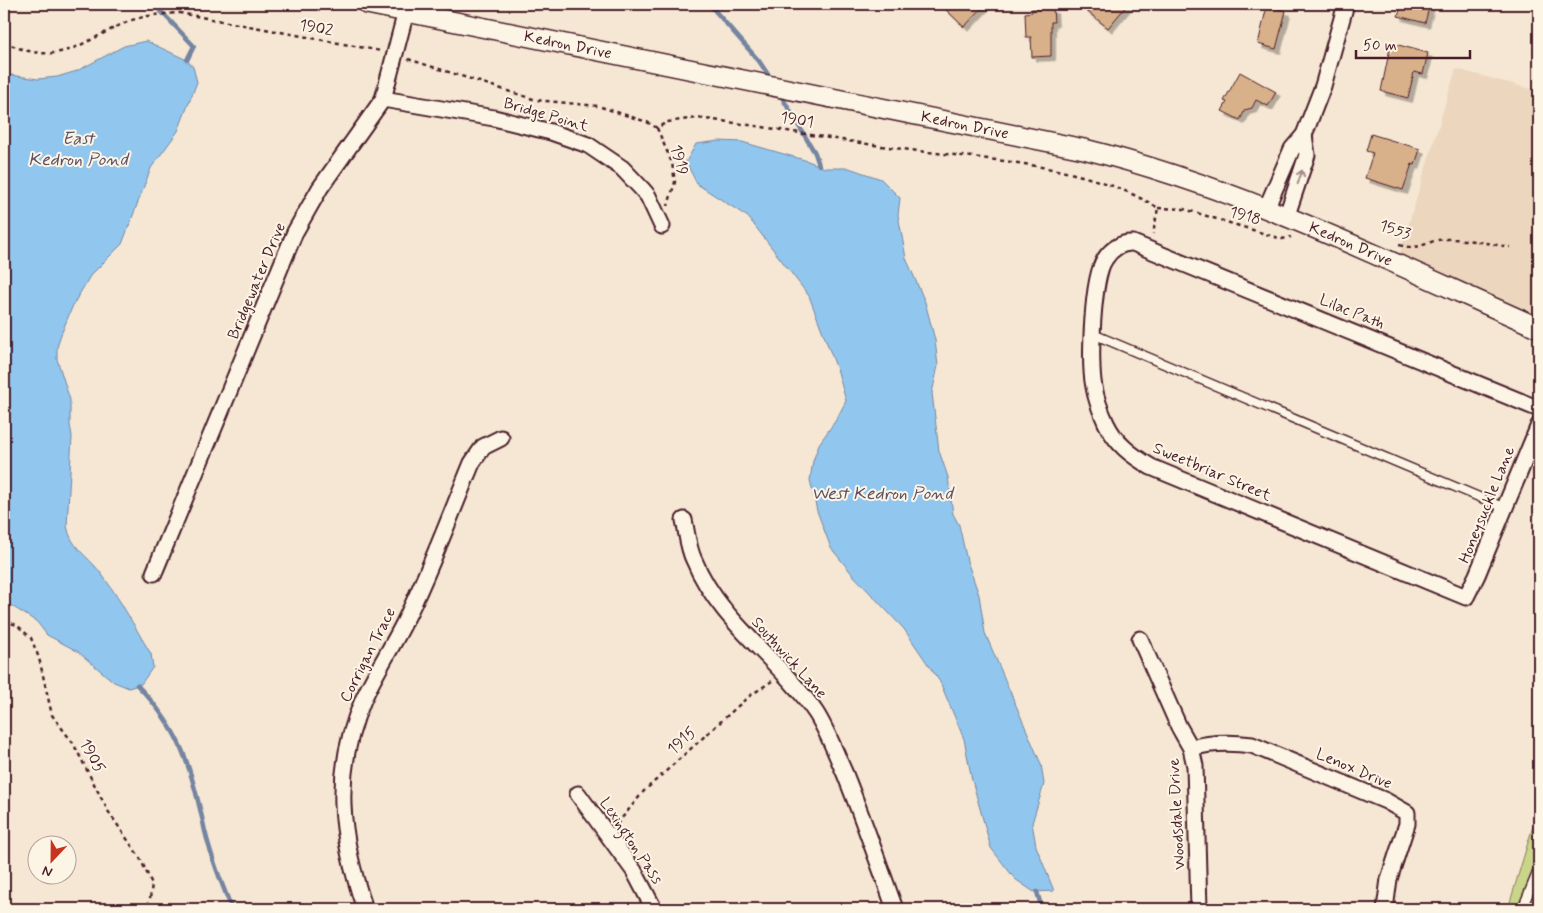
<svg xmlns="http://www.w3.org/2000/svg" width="1543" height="913" font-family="Mynerve,sans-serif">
<defs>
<filter id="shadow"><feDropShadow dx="4.5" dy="4.5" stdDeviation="0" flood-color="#0004"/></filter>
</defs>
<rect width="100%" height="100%" fill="#f5e7d3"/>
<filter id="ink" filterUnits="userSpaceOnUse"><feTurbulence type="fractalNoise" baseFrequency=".02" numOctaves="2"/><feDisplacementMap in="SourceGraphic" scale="10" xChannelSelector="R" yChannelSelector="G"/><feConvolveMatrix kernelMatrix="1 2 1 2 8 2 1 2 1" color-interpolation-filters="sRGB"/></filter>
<g filter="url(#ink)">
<polygon fill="#ecd6bd" points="1456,69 1539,91 1539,328 1396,266"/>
<polygon fill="#c9d68a" stroke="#8a7a5a" points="1539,806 1539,909 1508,909"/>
<g fill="#91c7ef" stroke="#7584a1">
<path d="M146 41 187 60 193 67 197 82 178 131 151 168 122 244 90 276 73 305 60 337 57 348V359L70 400V425L72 436 67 526C71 548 87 555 100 572 119 597 134 626 151 654L153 667 141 684 129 688 114 682 77 651 47 635 37 622 4 601V74L38 79 57 77 77 71 124 46Z"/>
<polygon points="719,141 742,142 808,161 825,168 849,168 881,179 900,198 898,215 906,258 925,302 935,340 938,366 932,393 939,451 948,477 953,514 959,525 967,561 979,595 985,633 1041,764 1044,784 1032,823 1036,846 1054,891 1034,892 1015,879 991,848 972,780 964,739 940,682 904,629 853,575 831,548 817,511 810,480 813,461 819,444 836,420 846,401 838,372 809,296 748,217 697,184 686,162 696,144"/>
</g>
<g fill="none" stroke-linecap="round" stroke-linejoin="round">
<g stroke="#7584a1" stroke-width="4.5">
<polyline points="154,4 194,46 187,60"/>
<polyline points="709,4 759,61 771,79"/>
<polyline points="780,94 815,153 819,165"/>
<path d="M137 685C180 729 190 764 203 822 208 848 222 885 232 909"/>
<polyline points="1037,892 1042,909"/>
</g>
</g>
<g fill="#d8b089" stroke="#4a1f2b" filter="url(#shadow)">
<polygon points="940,4 986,4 964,27"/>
<polygon points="1078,4 1128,4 1108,28"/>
<polygon points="1402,4 1430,4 1425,23 1398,16"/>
<polygon points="1267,6 1286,11 1276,49 1258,44"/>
<polygon points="1032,9 1053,9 1054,22 1051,22 1051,56 1032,57 1031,37 1026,37 1025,13 1032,12"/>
<polygon points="1391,43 1428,53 1423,74 1414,72 1408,98 1381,91"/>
<polygon points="1240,72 1276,92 1268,106 1256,100 1252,108 1245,110 1240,120 1222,111 1227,102 1224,101"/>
<polygon points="1371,134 1420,149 1415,165 1412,164 1403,190 1365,178 1373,153 1366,151"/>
</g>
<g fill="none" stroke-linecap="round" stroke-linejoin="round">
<g stroke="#4a1f2b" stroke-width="11">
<g id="service">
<polyline points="1093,334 1505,508"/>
<polyline points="1522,909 1539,868"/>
</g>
</g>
<g stroke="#4a1f2b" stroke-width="19">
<g id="minor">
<polyline points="383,99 494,118 551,132 588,145 622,168 642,189 648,196 662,226"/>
<polyline points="1266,209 1292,149 1304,135 1323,86 1346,4"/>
<polyline points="1286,218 1307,155 1304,135"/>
<path d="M1539 409 1133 243C1122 242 1111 249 1105 259 1092 277 1089 364 1094 387 1096 399 1101 412 1106 423 1116 444 1131 455 1151 467L1466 597 1477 575 1539 425"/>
<path d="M684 520C687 533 688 548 694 560 720 623 779 658 816 713 828 732 836 754 845 774 863 819 879 864 895 909"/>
<polyline points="154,573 295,232 320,188 383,99 408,4"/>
<polyline points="1140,639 1179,727 1191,748 1195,766 1199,909"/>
<path d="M1191 748C1212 742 1230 742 1252 745L1386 801 1407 813V824L1389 879 1385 909"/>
<polyline points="578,794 634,871 654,909"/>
<path d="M365 909C340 837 332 772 363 700 375 673 391 649 404 623 430 571 450 516 472 463L483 447 501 438"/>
</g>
</g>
<g stroke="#4a1f2b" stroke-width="22">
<g id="tertiary">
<path id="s1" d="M367 4 1084 149C1242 188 1390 262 1539 328"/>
</g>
</g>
<g stroke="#4a1f2b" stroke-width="2.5" stroke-dasharray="4 4" stroke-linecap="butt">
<path d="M4 42C60 68 77 44 127 22 144 15 162 14 180 13L381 51"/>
<path d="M408 59 536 100 598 106 647 122 657 128 667 122 697 118C766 126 834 140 903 149 986 160 1086 163 1158 208L1153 234"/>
<polyline points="657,128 672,163 675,182 668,206"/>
<polyline points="1158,208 1184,209 1282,239 1291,237"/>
<path d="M1399 245C1422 252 1427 239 1448 239 1468 239 1490 244 1510 247"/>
<polyline points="4,621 17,625 31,638 39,658 52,715 73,743 108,811 140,858 152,884 150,899 146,909"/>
<polyline points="617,824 644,791 748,697 772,681"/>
</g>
<use href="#service" stroke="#fcf5e5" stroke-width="8"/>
<use href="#minor" stroke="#fcf5e5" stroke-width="15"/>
<use href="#tertiary" stroke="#fcf5e5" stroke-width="19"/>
</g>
<defs><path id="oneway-shaft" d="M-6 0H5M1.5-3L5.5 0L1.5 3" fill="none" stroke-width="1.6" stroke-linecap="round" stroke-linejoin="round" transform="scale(1.25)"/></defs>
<use stroke="#a38a88" href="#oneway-shaft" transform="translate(1300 177) rotate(-72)"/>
</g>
<g text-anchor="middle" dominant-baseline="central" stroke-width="4" stroke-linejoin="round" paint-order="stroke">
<g font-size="16" fill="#4a1f2b" stroke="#fcf5e5">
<text transform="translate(316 28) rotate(11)">1902</text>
<text stroke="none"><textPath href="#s1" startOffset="205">Kedron Drive</textPath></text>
<text transform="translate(546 115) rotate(16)">Bridge Point</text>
<text transform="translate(797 120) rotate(9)">1901</text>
<text stroke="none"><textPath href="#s1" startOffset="610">Kedron Drive</textPath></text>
<text transform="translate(679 160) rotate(75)">1919</text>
<text transform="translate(1245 216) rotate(17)">1918</text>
<text transform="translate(1395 230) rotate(18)">1553</text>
<text stroke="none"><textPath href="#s1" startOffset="1015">Kedron Drive</textPath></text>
<text transform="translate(257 281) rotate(-67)">Bridgewater Drive</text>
<text transform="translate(1352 312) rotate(22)">Lilac Path</text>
<text transform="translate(1212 472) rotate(23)">Sweetbriar Street</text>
<text transform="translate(1487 505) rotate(-68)">Honeysuckle Lane</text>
<text transform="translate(368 655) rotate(-63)">Corrigan Trace</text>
<text transform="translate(789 658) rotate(48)">Southwick Lane</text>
<text transform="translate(682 741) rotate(-42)">1915</text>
<text transform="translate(92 756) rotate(62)">1905</text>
<text transform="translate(1354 769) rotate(23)">Lenox Drive</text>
<text transform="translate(1177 814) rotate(-93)">Woodsdale Drive</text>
<text transform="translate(631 841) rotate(56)">Lexington Pass</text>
</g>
<g font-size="18" font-style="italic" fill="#5f5166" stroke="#fcf5e5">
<text x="78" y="139">East<tspan x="78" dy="21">Kedron Pond</tspan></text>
<text x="882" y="494">West Kedron Pond</text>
</g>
</g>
<rect width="1543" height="913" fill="none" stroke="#fcf5e5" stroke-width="20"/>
<rect x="10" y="10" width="1523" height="893" fill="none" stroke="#4a1f2b" stroke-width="2" filter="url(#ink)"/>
<g transform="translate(52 860) rotate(202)"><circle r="24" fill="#fcf5e5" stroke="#b59f9b"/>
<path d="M0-4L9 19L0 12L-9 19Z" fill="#c8321e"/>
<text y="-8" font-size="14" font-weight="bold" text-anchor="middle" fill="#4a1f2b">N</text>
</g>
<path d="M1356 50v8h114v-8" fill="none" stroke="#4a1f2b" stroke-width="2.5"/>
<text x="1363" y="50" font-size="15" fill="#4a1f2b" stroke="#fcf5e5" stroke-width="4" paint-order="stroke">50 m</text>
</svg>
